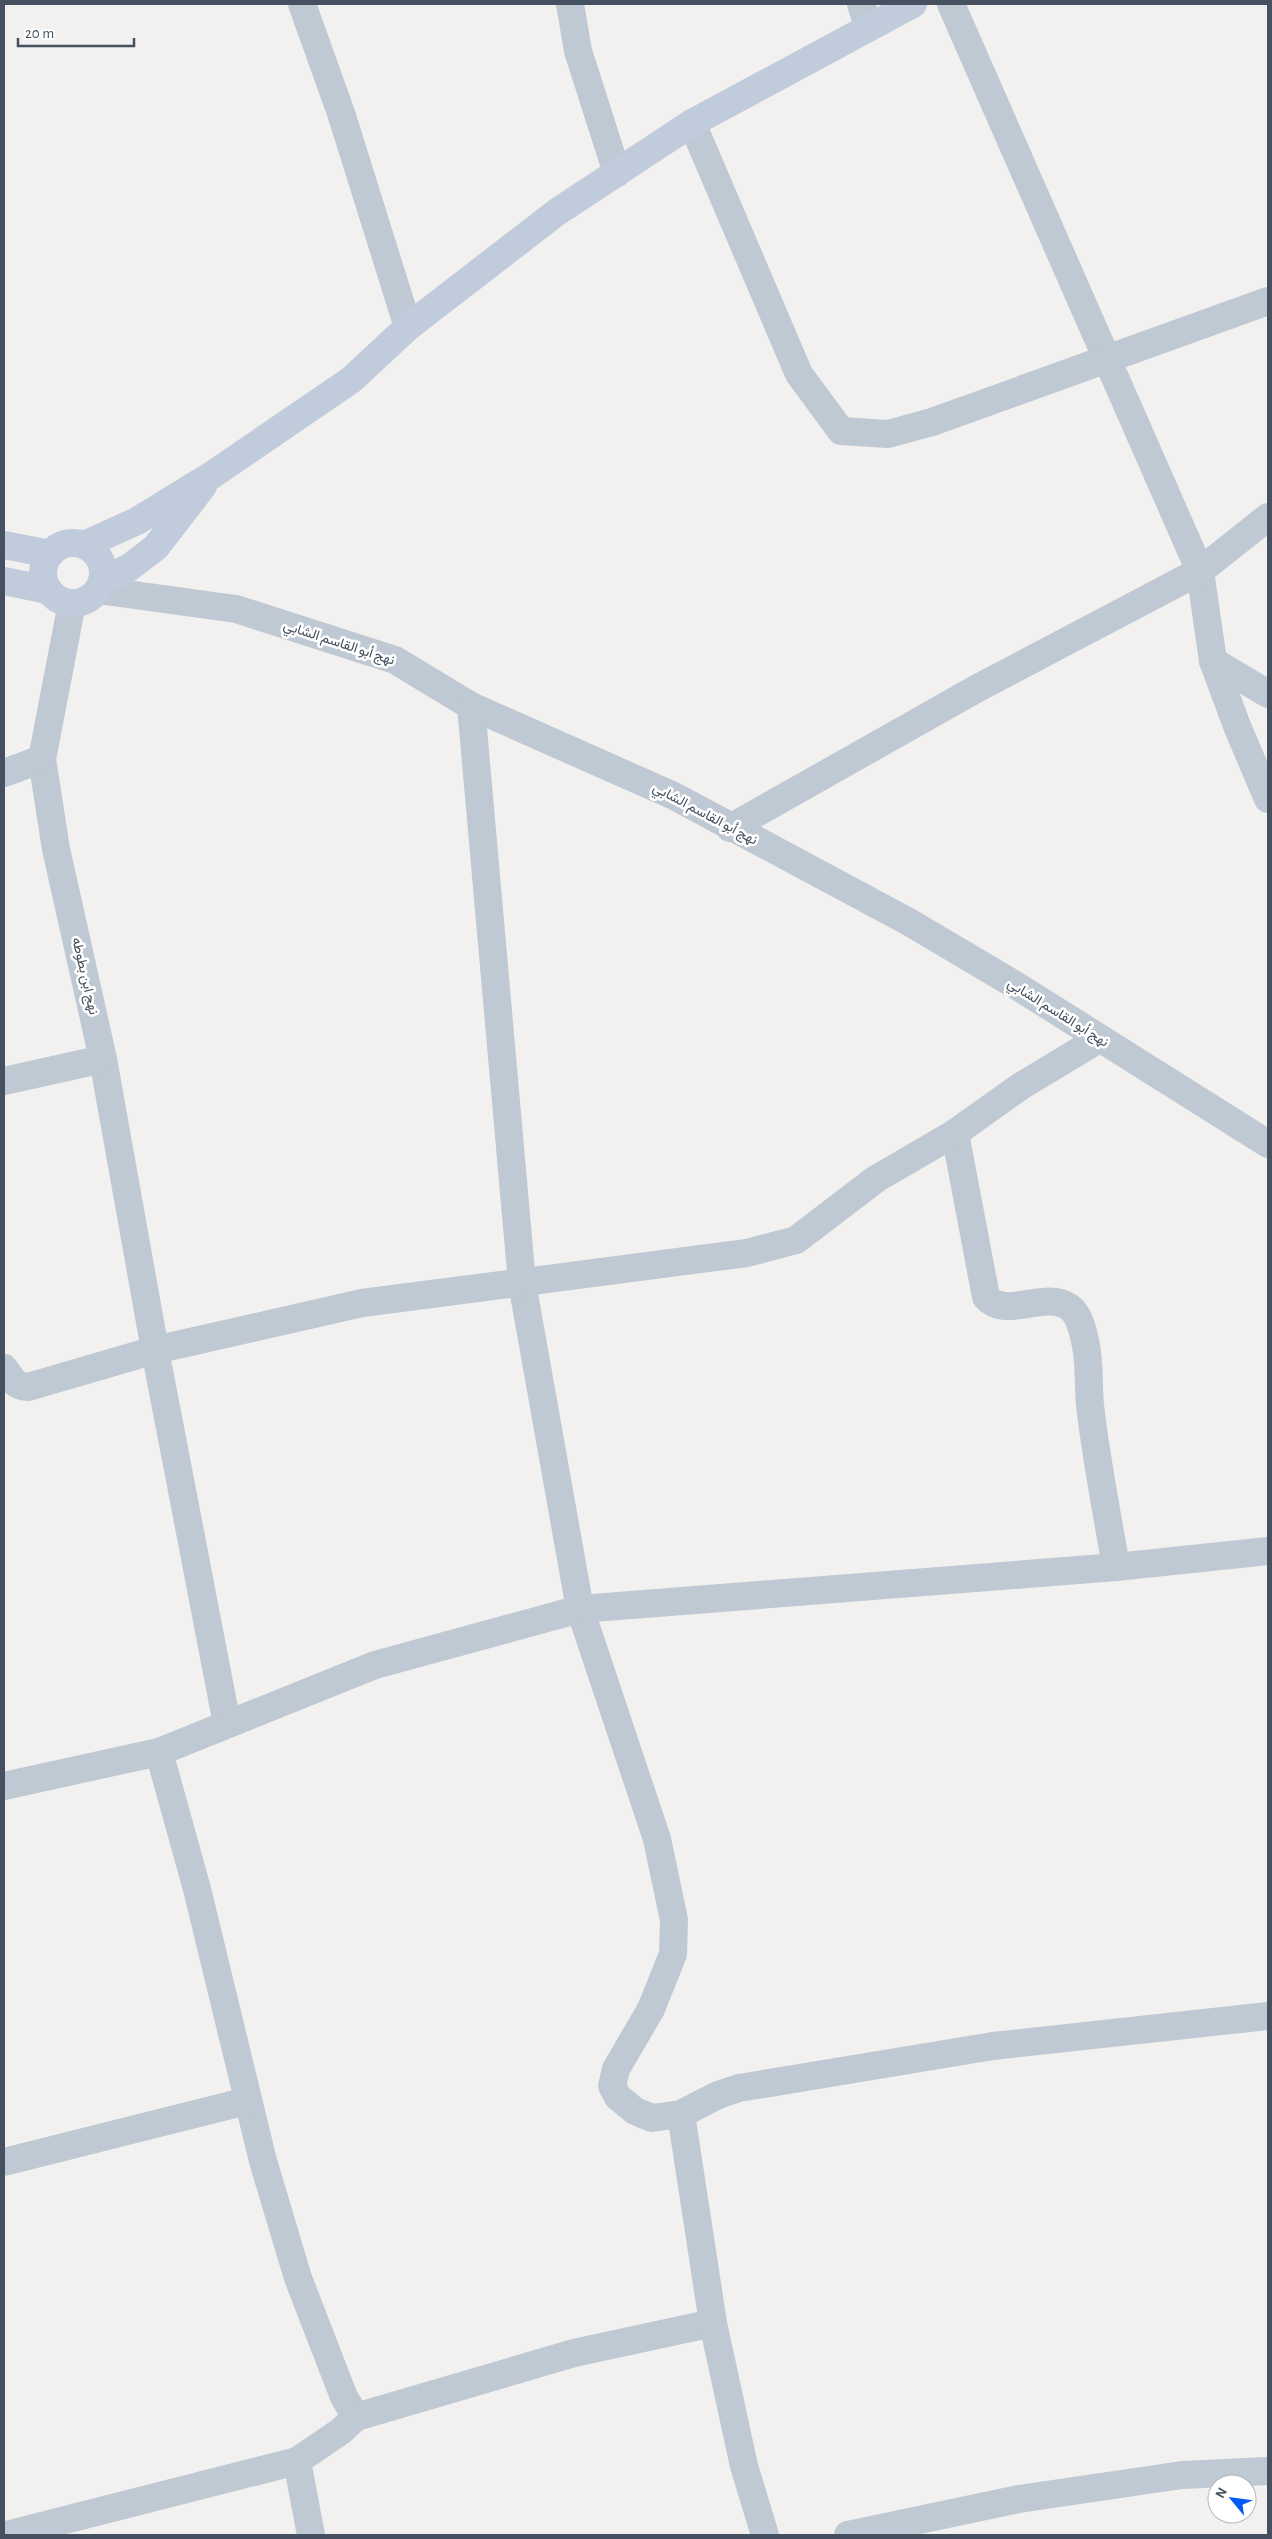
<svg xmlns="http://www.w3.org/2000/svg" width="1272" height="2539" font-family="'Alegreya Sans',Vazirmatn,sans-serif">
<rect width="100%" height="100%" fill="#f3f0f0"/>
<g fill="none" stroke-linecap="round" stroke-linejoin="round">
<g stroke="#bfc9d3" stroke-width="28">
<polyline points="302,4 341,113 408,327"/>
<polyline points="570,4 578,51 617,173"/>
<polyline points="861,4 868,26"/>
<polyline points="951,4 1200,571 1213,661 1237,726 1268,799"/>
<polyline points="692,123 799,374 841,431 888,434 932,422 1268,301"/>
<polyline points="98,590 236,609 395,660 471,706 674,796 909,922 1017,986 1268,1144"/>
<polyline points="72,603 42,759 56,849 103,1059 155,1350 227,1724"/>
<polyline points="1213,661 1268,694"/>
<polyline points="471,706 522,1283 580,1609 657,1839 674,1920 673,1954 651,2009 616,2069 612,2086 618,2097 635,2111 652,2118 681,2114"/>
<polyline points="4,773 42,759"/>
<polyline points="730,828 976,689 1200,571 1268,517"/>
<polyline points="4,1081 103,1059"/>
<path d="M955 1133 986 1297C1006 1320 1044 1290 1069 1307 1078 1313 1083 1330 1085 1341 1090 1361 1088 1384 1090 1405 1096 1459 1107 1513 1116 1567"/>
<path d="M4 1368C12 1378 13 1386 28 1387L155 1350 362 1303 747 1253 796 1240 876 1179 955 1133 1021 1086 1099 1039"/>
<polyline points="159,1752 197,1889 263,2161 298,2278 344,2397 356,2417 574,2353 713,2323"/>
<polyline points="4,1786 159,1752 375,1665 580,1609 1116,1567 1268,1551"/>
<polyline points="4,2162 247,2101"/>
<polyline points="6,2535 297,2461"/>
<polyline points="311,2535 297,2461 341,2431 356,2417"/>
<polyline points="765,2535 744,2466 713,2323 681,2114 718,2095 739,2088 993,2046 1268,2016"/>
<polyline points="848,2535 1019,2499 1182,2475 1268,2471"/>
</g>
<g stroke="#c0cbdb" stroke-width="28">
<circle cx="73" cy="573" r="30"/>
<polyline points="4,545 50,554"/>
<polyline points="84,545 137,521 212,475 351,380 408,327 557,212 692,123 913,4"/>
<polyline points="4,581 48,590"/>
<polyline points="103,581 130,567 156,547 203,486"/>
</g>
</g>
<g text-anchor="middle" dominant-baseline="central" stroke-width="5" stroke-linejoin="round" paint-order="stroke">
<g font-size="14" fill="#455160" stroke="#fff">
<text transform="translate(339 643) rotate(18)">نهج أبو القاسم الشابي</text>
<text transform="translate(705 814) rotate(28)">نهج أبو القاسم الشابي</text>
<text transform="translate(85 976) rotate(77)">نهج ابن بطوطه</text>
<text transform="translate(1058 1013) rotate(32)">نهج أبو القاسم الشابي</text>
</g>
</g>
<rect width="1272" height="2539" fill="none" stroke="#455160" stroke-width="10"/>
<g transform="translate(1232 2499) rotate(299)"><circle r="24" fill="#ffffff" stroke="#b5b9bf"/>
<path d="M0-4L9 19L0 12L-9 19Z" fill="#035af9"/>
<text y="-8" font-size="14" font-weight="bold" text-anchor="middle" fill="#455160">N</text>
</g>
<path d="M18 38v8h116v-8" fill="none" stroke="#455160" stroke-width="2.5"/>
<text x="25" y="38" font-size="15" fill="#455160" stroke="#ffffff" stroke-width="4" paint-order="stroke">20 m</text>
</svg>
